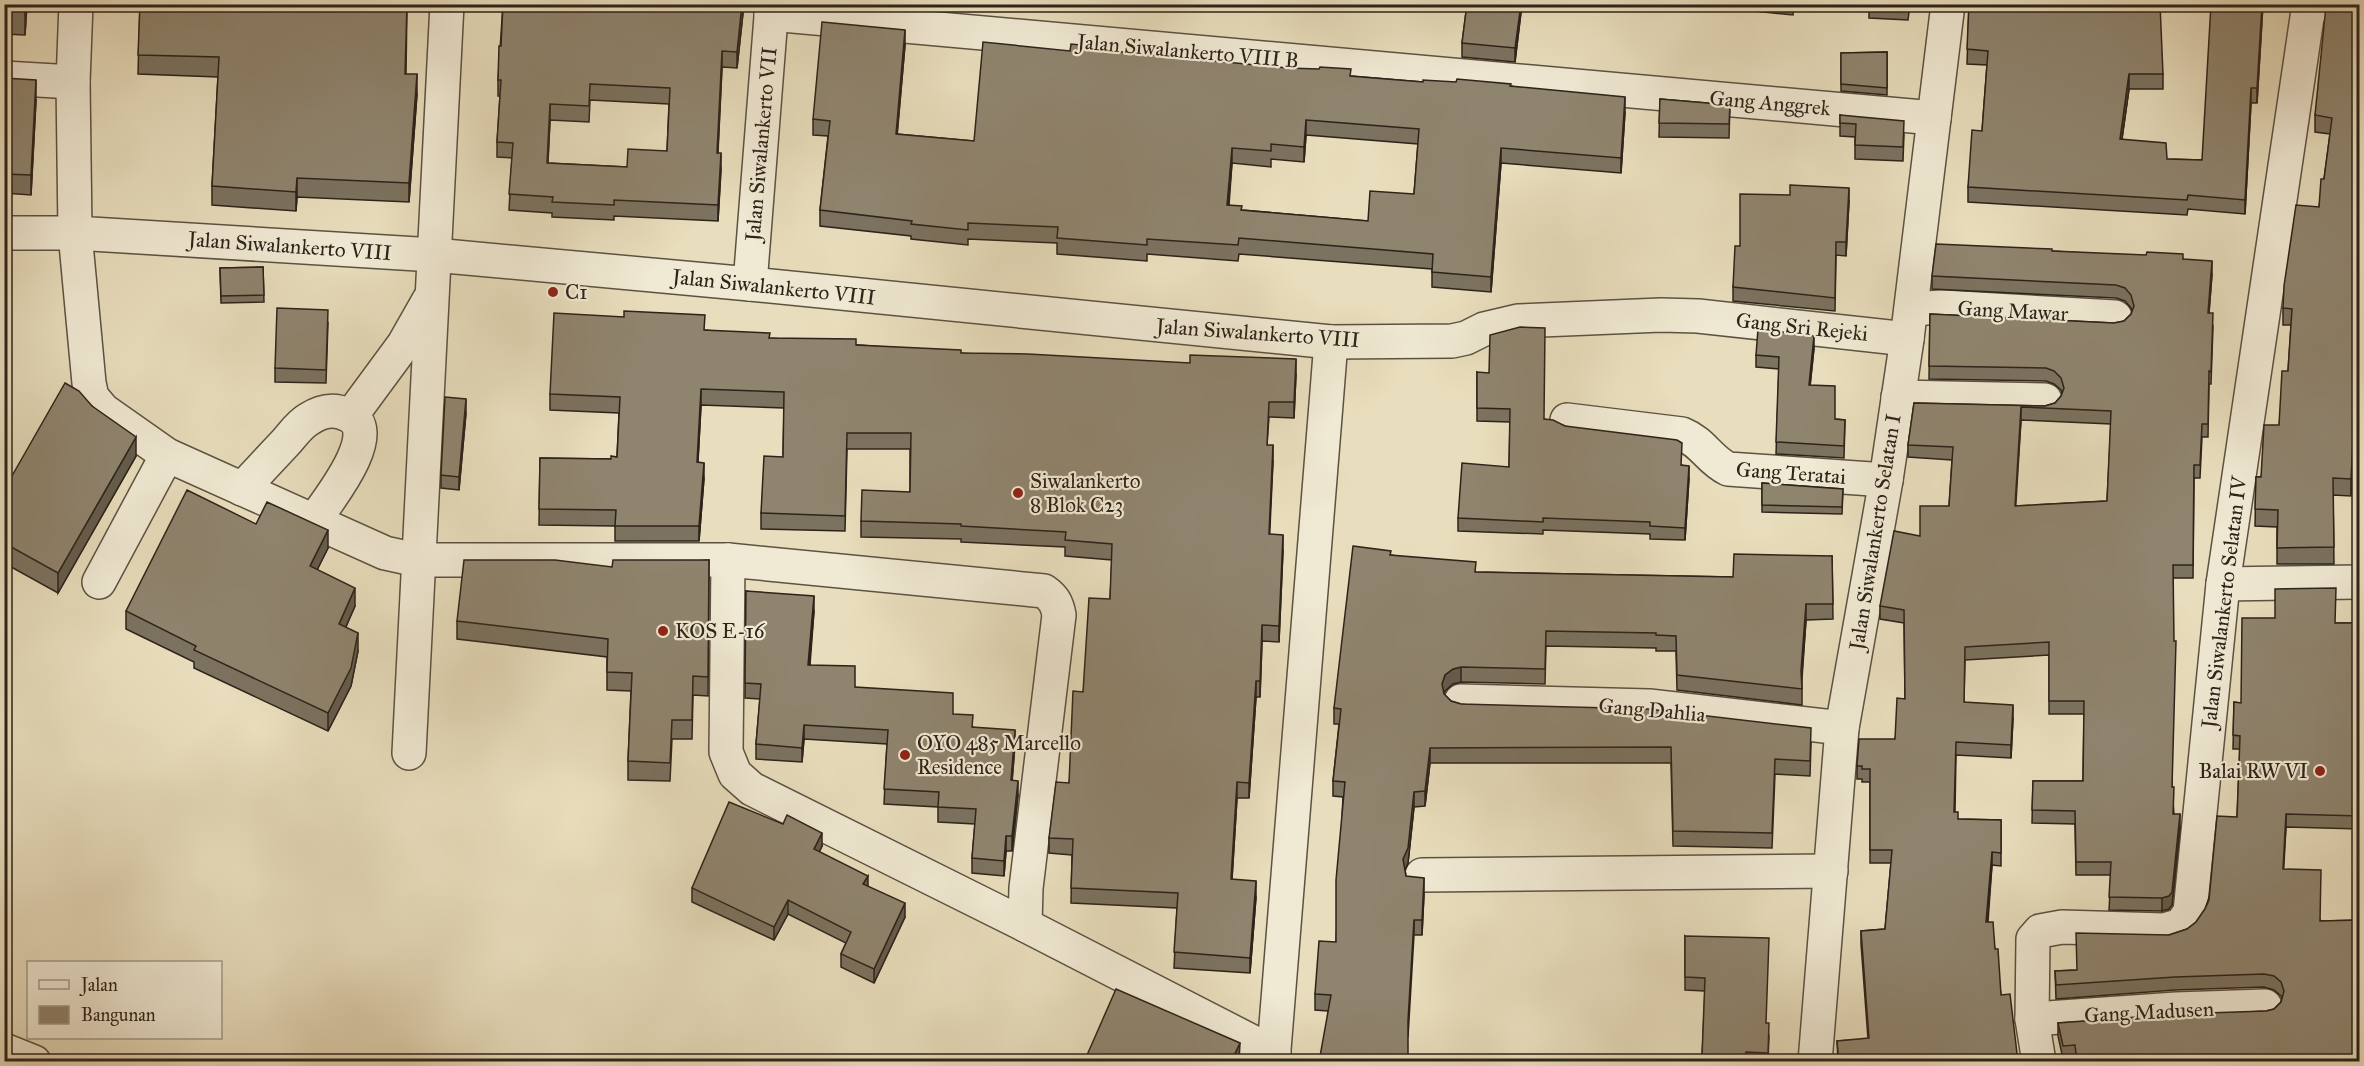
<svg xmlns="http://www.w3.org/2000/svg" width="2364" height="1066" font-family="'IM FELL Great Primer',serif">
<rect width="100%" height="100%" fill="#e8ddbc"/>
<filter id="stains"><feTurbulence type="fractalNoise" baseFrequency=".00333" numOctaves="4"/><feColorMatrix values="0 0 0 0 .2 0 0 0 0 .09 0 0 0 0 .02 0 0 0 .5 -.17"/></filter>
<radialGradient id="worn" r=".72"><stop offset=".6" stop-color="#630" stop-opacity="0"/><stop offset="1" stop-color="#630" stop-opacity=".3"/></radialGradient>
<g fill="none" stroke-linecap="round" stroke-linejoin="round">
<g stroke="#5c5242" stroke-width="36">
<g id="minor">
<polyline points="76,4 73,82 75,233 434,255 750,284 1331,342 1452,341 1466,338 1484,329 1518,321 1661,315 1698,316 1907,339"/>
<polyline points="2325,4 2360,7"/>
<polyline points="771,14 1934,118"/>
<polyline points="4,78 73,82"/>
<path d="M4 233H75L89 383 92 397 103 410 167 455 385 553 417 560H728L1044 591C1054 598 1057 604 1059 615L1026 888 1025 925 1274 1053"/>
<polyline points="750,284 772,4"/>
<polyline points="1911,309 1942,307 2115,317"/>
<polyline points="1898,397 2045,400"/>
<polyline points="351,416 404,344 429,300"/>
<path d="M1567 420 1682 434C1704 443 1708 459 1728 469L1886 480"/>
<path d="M242 489C256 474 271 458 286 442 293 434 300 424 309 419 321 411 333 408 348 415 385 431 326 503 313 522"/>
<polyline points="728,560 726,752 735,774 752,789 1025,925"/>
<polyline points="99,582 167,455"/>
<polyline points="2223,584 2360,582"/>
<polyline points="1461,701 1649,706 1842,728"/>
<polyline points="409,753 447,4"/>
<polyline points="1422,875 1831,871"/>
<polyline points="2032,1019 2176,1009 2265,1006"/>
<polyline points="4,1050 34,1062"/>
<polyline points="1273,1062 1331,342"/>
<polyline points="1815,1062 1842,728 1886,480 1907,339 1948,4"/>
<polyline points="2039,1062 2032,1019 2033,939 2040,931 2062,927 2164,930 2181,925 2190,912 2223,584 2309,4"/>
</g>
</g>
<use href="#minor" stroke="#f0e9d3" stroke-width="33"/>
</g>
<g fill="#7b725f" stroke="#2e231a" stroke-width="1.5" fill-rule="evenodd">
<polygon points="4,4 27,4 25,35 4,34"/>
<polygon points="140,4 412,4 412,6 407,6 406,74 417,94 409,202 297,197 296,211 212,205 212,186 218,77 138,74"/>
<path d="M503 4H744L737 68 722 67 718 153 721 169 718 221 614 216V220L552 217V213L509 210 512 158 497 157V142L500 96H498V80ZM590 100 669 104 667 151 627 167 548 163 550 120 589 122Z"/>
<polygon points="1467,4 1522,4 1515,62 1462,57 1462,43"/>
<polygon points="1688,4 1794,4 1793,15"/>
<polygon points="1910,4 1908,20 1869,18 1869,5"/>
<polygon points="1969,4 2163,74 2163,89 2129,89 2122,139 2167,159 2202,160 2263,4 2257,103 2251,103 2245,214 2188,209 2187,215 1968,202 1968,187 1982,131 1987,65 1967,64"/>
<polygon points="2360,9 2360,441 2354,441 2351,496 2333,495 2334,564 2277,564 2277,527 2255,526 2256,477 2261,477 2279,425 2288,371 2291,325 2283,325 2283,308 2319,207 2324,179 2330,134 2315,132 2315,115"/>
<path d="M905 45 897 134 974 141 1070 51H1111L1351 76 1423 82 1511 86 1625 112 1621 173 1501 163 1491 292 1432 287V269L1239 254 1238 261 1147 254V261L1057 254V243L968 239V245L911 239V236L820 226V210L828 136 813 135V119ZM1306 135 1418 144 1414 194 1368 221 1242 210 1229 205 1232 163 1271 167V159L1304 162Z"/>
<polygon points="1887,52 1887,95 1841,91 1841,53"/>
<polygon points="4,78 36,100 31,195 4,193"/>
<polygon points="1660,99 1730,105 1729,138 1659,137"/>
<polygon points="1840,115 1904,134 1903,161 1855,159 1855,137 1840,136"/>
<polygon points="1849,201 1846,256 1836,255 1835,311 1733,301 1733,287 1740,246"/>
<path d="M2052 251 2183 259 2212 274 2209 313 2213 326 2211 384H2209L2208 437H2202L2200 478H2194L2193 578H2173L2172 787 2174 814 2180 827 2172 905 2169 909 2162 911 2109 910 2111 875H2076L2075 824 2032 823 2033 781H2083L2084 714H2049V655L1965 660 1964 702 2013 718 2011 758 1956 755 1955 812 1958 819 2001 820V866L1992 865 1988 922 1995 949 2001 995 2018 1062H1838L1837 1041 1868 1039 1861 944V931L1885 929 1891 863H1870V782H1862V779H1857V766L1895 739 1905 699 1904 623 1880 619V606L1920 536 1949 506 1952 460 1908 457V445L1914 403 2045 406 2055 403 2061 396 2062 394 2061 390 2054 384 2046 381 1929 379 1930 314 2114 323 2124 321 2131 314 2132 311 2131 308 2125 301 2116 298 1932 289V276ZM2021 420 2111 424 2107 501 2015 506Z"/>
<polygon points="263,267 264,302 221,303 220,268"/>
<polygon points="328,323 326,383 275,382 275,368"/>
<polygon points="705,330 770,338 961,353 1296,374 1294,418 1269,417 1267,445 1273,461 1269,534 1283,550 1279,642 1262,641 1260,697 1256,697 1249,798 1237,798 1232,879 1256,897 1250,973 1174,968 1177,908 1071,903 1072,855 1049,853 1049,838 1069,783 1083,692 1110,599 1112,560 1065,556 1065,547 961,542 961,539 861,537 861,521 910,492 910,449 847,449 845,531 761,529 761,513 783,457 784,408 701,405 698,462 704,478 699,541 615,541 615,526 539,525 540,458 611,459 617,457 619,413 550,410 550,394"/>
<polygon points="1814,348 1810,385 1835,419 1845,420 1844,458 1776,454 1779,369 1756,367 1756,355"/>
<polygon points="1477,372 1544,419 1682,465 1689,478 1685,540 1650,539 1650,534 1543,530 1543,534 1458,531 1458,518 1509,467 1510,422 1477,421"/>
<polygon points="92,406 136,456 58,593 4,563 4,490"/>
<polygon points="466,413 459,490 441,488 441,475"/>
<polygon points="1762,483 1843,489 1842,514 1762,512"/>
<polygon points="256,524 328,548 317,570 355,606 346,627 358,651 351,686 328,731 194,668 194,662 126,629 126,611"/>
<polygon points="1391,555 1476,572 1733,577 1832,556 1833,619 1806,620 1802,679 1802,705 1677,690 1676,651 1656,651 1656,648 1546,646 1545,684 1461,682 1453,684 1445,691 1444,694 1451,701 1461,704 1811,743 1810,776 1775,774 1772,848 1673,846 1671,763 1430,763 1425,806 1414,807 1408,863 1405,870 1406,876 1424,894 1422,935 1414,935 1328,1011 1315,1010 1315,994 1336,942 1343,797 1333,796 1333,781 1339,724 1334,724 1334,708"/>
<polygon points="709,560 708,696 693,695 692,739 672,739 670,781 628,780 628,761 631,691 607,690 607,657 457,639 457,621 612,567"/>
<polygon points="746,591 814,611 810,665 855,687 953,714 973,727 1015,745 1012,780 1018,795 1012,851 1006,851 1004,876 972,873 972,858 975,824 938,822 938,807 884,804 887,744 804,739 802,762 756,759 756,744 760,699 745,698"/>
<polygon points="2335,623 2360,623 2360,829 2286,827 2283,869 2321,921 2360,920 2360,968 2354,968 2353,1024 2360,1062 2075,1062 2075,1058 2063,1059 2058,1036 2058,1023 2266,1011 2274,1009 2281,1002 2282,999 2281,996 2274,990 2264,987 2175,990 2056,999 2055,971 2077,970 2169,935 2187,929 2196,922 2205,909 2237,817 2240,749 2233,749 2234,702 2241,703"/>
<polygon points="822,846 819,852 868,886 905,917 874,983 841,967 841,954 846,943 788,914 774,940 692,902 692,888"/>
<polygon points="1685,936 1766,1023 1769,1036 1768,1062 1695,1062 1702,1057 1705,991 1685,990"/>
</g>
<g fill="#645c4d" stroke="#2e231a" stroke-width="1.5">
<polygon points="25,4 27,4 25,35"/>
<polygon points="742,4 744,4 737,68 737,52"/>
<polygon points="1521,4 1522,4 1515,62 1515,48"/>
<polygon points="2262,4 2263,4 2257,103 2257,88"/>
<polygon points="905,30 905,45 896,149 896,134"/>
<polygon points="722,51 722,67 717,168 717,153"/>
<polygon points="417,74 417,94 409,202 409,183"/>
<polygon points="2129,74 2129,89 2120,153 2120,139"/>
<polygon points="36,80 36,100 31,195 31,175"/>
<polygon points="2251,88 2251,103 2245,214 2245,200"/>
<polygon points="1625,97 1625,112 1621,173 1621,158"/>
<polygon points="550,104 550,120 547,179 547,163"/>
<polygon points="1306,120 1306,135 1304,162 1304,147"/>
<polygon points="1232,148 1232,163 1227,220 1227,205"/>
<polygon points="1501,148 1501,163 1491,292 1491,277"/>
<polygon points="721,153 721,169 718,221 718,205"/>
<polygon points="297,178 297,197 296,211 296,192"/>
<polygon points="1849,188 1849,201 1846,256 1846,242"/>
<polygon points="2212,261 2212,274 2208,326 2208,313"/>
<polygon points="1814,336 1814,348 1809,397 1809,385"/>
<polygon points="1296,359 1296,374 1294,418 1294,402"/>
<polygon points="701,389 701,405 697,478 697,462"/>
<polygon points="466,399 466,413 459,490 459,477"/>
<polygon points="2021,407 2021,420 2015,519 2015,506"/>
<polygon points="2354,424 2354,441 2351,496 2351,479"/>
<polygon points="136,437 136,456 58,593 58,573"/>
<polygon points="1273,445 1273,461 1269,550 1269,534"/>
<polygon points="704,463 704,478 699,541 699,526"/>
<polygon points="1689,466 1689,478 1685,540 1685,528"/>
<polygon points="328,530 328,548 310,584 310,566"/>
<polygon points="1283,535 1283,550 1279,642 1279,626"/>
<polygon points="355,588 355,606 339,642 339,624"/>
<polygon points="814,596 814,611 808,680 808,665"/>
<polygon points="1806,604 1806,620 1801,686 1801,671"/>
<polygon points="1262,625 1262,641 1260,697 1260,681"/>
<polygon points="358,633 358,651 351,686 328,731 328,713"/>
<polygon points="1461,667 1461,682 1453,684 1445,691 1442,700 1442,684 1445,675 1453,669"/>
<polygon points="1256,681 1256,697 1249,798 1249,783"/>
<polygon points="2013,705 2013,718 2011,758 2011,745"/>
<polygon points="804,725 804,739 802,762 802,748"/>
<polygon points="1015,730 1015,745 1011,795 1011,780"/>
<polygon points="1430,748 1430,763 1425,806 1425,791"/>
<polygon points="1018,781 1018,795 1012,851 1012,836"/>
<polygon points="1237,782 1237,798 1231,895 1231,879"/>
<polygon points="1414,792 1414,807 1408,863 1403,875 1403,859"/>
<polygon points="2180,814 2180,827 2172,905 2169,909 2162,911 2162,898"/>
<polygon points="2286,814 2286,827 2283,883 2283,869"/>
<polygon points="822,833 822,846 814,863 814,849"/>
<polygon points="1006,836 1006,851 1004,876 1004,861"/>
<polygon points="1992,852 1992,865 1986,935 1986,922"/>
<polygon points="868,876 868,890 863,884"/>
<polygon points="1424,878 1424,894 1422,935 1422,920"/>
<polygon points="1256,881 1256,897 1250,973 1250,958"/>
<polygon points="788,900 788,914 774,940 774,927"/>
<polygon points="905,903 905,917 874,983 874,969"/>
<polygon points="1414,920 1414,935 1408,1037 1408,1021"/>
<polygon points="1240,1043 1239,1062 1231,1062"/>
</g>
<g fill="#8f846e" stroke="#2e231a" stroke-width="1.5" fill-rule="evenodd">
<polygon points="4,4 25,4 25,10 4,9"/>
<polygon points="140,4 407,4 405,74 417,74 409,183 297,178 296,192 212,186 219,57 138,55"/>
<path d="M503 4H742L737 52 722 51 717 153H721L718 205 614 200V205L552 202 553 197 509 194 513 143 497 142 501 80H498L499 46H501ZM590 84 670 88 667 151 628 149 627 167 547 163 550 104 589 106Z"/>
<polygon points="1467,4 1521,4 1515,48 1462,43"/>
<polygon points="1869,4 1909,4 1908,7"/>
<polygon points="1969,4 2160,4 2163,74 2129,74 2120,139 2166,143 2167,159 2202,160 2211,4 2262,4 2257,88 2251,88 2245,200 2188,195 2187,200 1968,187 1972,130 1982,131 1988,51 1967,49"/>
<polygon points="2326,6 2360,9 2360,424 2354,424 2351,479 2333,478 2334,547 2277,548 2278,510 2255,509 2256,477 2261,477 2264,425 2279,425 2282,371 2288,371 2292,309 2283,308 2284,286 2296,205 2319,207 2321,179 2324,179 2332,118 2315,115"/>
<path d="M822 22 905 30 896 134 974 141 983 42 1070 51 1071 44 1111 48V51L1288 68 1319 69 1320 67 1351 69 1350 76 1423 82V80L1456 82 1457 79 1511 84 1510 86 1625 97 1621 158 1501 148 1491 277 1432 272 1433 254 1239 238 1238 245 1147 239V245L1057 238 1058 227 968 223V230L911 224 912 221 820 210 830 121 813 119ZM1306 120 1419 129 1414 194 1370 191 1368 221 1241 210 1242 206 1227 205 1232 148 1271 151V144L1304 147Z"/>
<polygon points="1887,52 1887,88 1841,84 1841,53"/>
<polygon points="4,78 36,80 31,175 4,174"/>
<polygon points="1660,99 1730,105 1729,124 1659,123"/>
<polygon points="1840,115 1904,121 1903,147 1855,145 1856,124 1840,123"/>
<polygon points="1790,185 1849,188 1846,242 1836,242 1835,298 1733,287 1735,246 1740,246 1740,194 1790,195"/>
<path d="M1936 244 2052 249V251L2146 255 2147 252 2183 254V259L2212 261 2208 313H2213L2211 372 2209 371 2208 424H2202L2200 465H2194L2193 565H2173L2174 641H2176L2172 787H2174L2173 814H2180L2172 892 2169 896 2162 898 2109 897 2111 862H2076L2075 811 2032 810 2033 781H2083L2084 701H2049V642L1965 647 1964 702 2013 705 2011 745 1956 742 1954 812H1958V819L2001 820V853L1992 852 1986 922H1993L1995 949H1998L2001 995 2010 994 2018 1062H1839L1837 1041 1869 1038 1861 931 1885 929 1892 850H1870V769H1862V766H1857L1859 739H1895L1897 698 1905 699 1904 610 1880 606 1894 531 1920 536V506H1949L1953 447 1908 445 1914 403 2045 406 2055 403 2061 396 2064 388 2061 378 2054 371 2046 368 1929 366 1930 314 2114 323 2124 321 2131 314 2134 306 2131 295 2125 288 2116 285 1932 276ZM2021 407 2111 411 2107 501 2015 506Z"/>
<polygon points="263,267 264,295 221,296 220,268"/>
<polygon points="277,308 328,310 326,370 275,368"/>
<polygon points="624,311 705,315 704,330 770,333 769,338 856,339 856,345 961,350 961,353 1028,354 1190,363 1190,355 1296,359 1294,402 1269,402 1267,445 1273,445 1269,534 1283,535 1279,626 1262,625 1260,681 1256,681 1249,783 1237,782 1231,879 1256,881 1250,958 1174,952 1178,893 1071,888 1073,839 1049,838 1056,782 1069,783 1073,691 1083,692 1089,598 1110,599 1112,544 1065,540 1066,532 961,526 961,524 861,521 862,490 910,492 911,433 847,433 845,516 761,513 764,456 783,457 784,392 701,389 697,462 704,463 699,526 615,526 616,510 539,509 540,458 611,459 611,456 617,457 620,397 550,394 554,313 624,317"/>
<polygon points="1520,327 1545,328 1544,419 1553,420 1565,426 1677,440 1682,443 1681,465 1689,466 1685,528 1650,526 1650,522 1543,518 1543,522 1458,518 1462,463 1509,467 1510,409 1477,408 1477,372 1489,373 1490,335"/>
<polygon points="1758,329 1814,336 1809,385 1835,386 1835,419 1845,420 1844,446 1776,442 1779,357 1756,355"/>
<polygon points="65,383 79,391 92,406 136,437 58,573 4,543 4,490"/>
<polygon points="445,397 466,399 459,477 441,475"/>
<polygon points="1762,483 1843,489 1842,507 1762,505"/>
<polygon points="187,490 256,524 267,502 328,530 310,566 355,588 339,624 358,633 351,668 328,713 194,650 196,646 126,611"/>
<polygon points="1353,546 1391,551 1390,555 1476,562 1475,572 1733,577 1734,554 1832,556 1833,604 1806,604 1801,671 1802,689 1677,675 1676,636 1656,635 1656,633 1546,631 1545,669 1461,667 1453,669 1445,675 1442,684 1444,694 1451,701 1461,704 1648,709 1811,728 1810,761 1775,759 1772,833 1673,831 1671,747 1430,748 1425,791 1414,792 1408,848 1403,859 1406,876 1424,878 1422,920 1414,920 1408,1021 1408,1062 1319,1062 1331,995 1315,994 1319,941 1336,942 1336,880 1345,782 1333,781 1341,709 1334,708"/>
<polygon points="464,560 555,560 612,567 613,560 709,560 708,677 693,676 692,720 672,720 670,763 628,761 632,673 607,672 608,639 457,621"/>
<polygon points="2336,588 2335,623 2360,623 2360,816 2286,814 2283,869 2321,870 2320,921 2360,920 2360,954 2354,955 2353,1024 2360,1024 2360,1062 2077,1062 2075,1045 2063,1046 2058,1023 2177,1014 2266,1011 2274,1009 2281,1002 2284,991 2281,982 2274,976 2264,974 2175,977 2056,985 2055,971 2077,970 2076,933 2169,935 2187,929 2196,922 2205,909 2209,900 2217,816 2237,817 2240,736 2233,735 2234,702 2241,703 2242,618 2275,618 2275,589"/>
<polygon points="746,591 814,596 808,665 855,666 855,687 953,693 953,714 973,715 972,727 1015,730 1011,780 1018,781 1012,836 1006,836 1004,861 972,858 976,809 938,807 939,792 884,789 888,730 804,725 802,748 756,744 761,684 745,683"/>
<polygon points="729,802 783,824 787,815 822,833 814,849 868,876 863,884 905,903 874,969 841,954 851,932 788,900 774,927 692,888"/>
<polygon points="1685,936 1769,938 1766,1023 1769,1023 1768,1053 1746,1052 1745,1062 1695,1062 1695,1057 1702,1057 1705,978 1685,977"/>
<polygon points="1116,989 1240,1043 1231,1062 1084,1062"/>
<polygon points="4,1051 27,1060 39,1060 41,1062 4,1062"/>
</g>
<g fill="#8f2418" stroke="#f0e9d3" stroke-width="2">
<circle cx="553" cy="292" r="6"/>
<circle cx="1018" cy="493" r="6"/>
<circle cx="663" cy="631" r="6"/>
<circle cx="905" cy="755" r="6"/>
<circle cx="2320" cy="771" r="6"/>
</g>
<g text-anchor="middle" dominant-baseline="central" stroke-width="4.5" stroke-linejoin="round" paint-order="stroke">
<g font-size="21" fill="#2e231a" stroke="#f0e9d3">
<text transform="translate(1188 51) rotate(5)">Jalan Siwalankerto VIII B</text>
<text transform="translate(1770 103) rotate(5)">Gang Anggrek</text>
<text transform="translate(761 144) rotate(-85)">Jalan Siwalankerto VII</text>
<text transform="translate(290 246) rotate(4)">Jalan Siwalankerto VIII</text>
<text transform="translate(774 287) rotate(6)">Jalan Siwalankerto VIII</text>
<text transform="translate(2013 311) rotate(3)">Gang Mawar</text>
<text transform="translate(1802 327) rotate(6)">Gang Sri Rejeki</text>
<text transform="translate(1258 333) rotate(4)">Jalan Siwalankerto VIII</text>
<text transform="translate(1791 473) rotate(4)">Gang Teratai</text>
<text transform="translate(1875 532) rotate(-81)">Jalan Siwalankerto Selatan I</text>
<text transform="translate(2224 602) rotate(-83)">Jalan Siwalankerto Selatan IV</text>
<text transform="translate(1652 710) rotate(5)">Gang Dahlia</text>
<text transform="translate(2149 1012) rotate(-3)">Gang Madusen</text>
</g>
<g font-size="21" fill="#2e231a" stroke="#f0e9d3" text-anchor="start">
<text x="565" y="292">C1</text>
<text x="1030" y="481">Siwalankerto<tspan x="1030" dy="24">8 Blok C23</tspan></text>
<text x="675" y="631">KOS E-16</text>
<text x="917" y="743">OYO 485 Marcello<tspan x="917" dy="24">Residence</tspan></text>
<text x="2308" y="771" text-anchor="end">Balai RW VI</text>
</g>
</g>
<rect width="2364" height="1066" fill="none" stroke="#e8ddbc" stroke-width="24"/>
<rect x="6" y="6" width="2352" height="1054" fill="none" stroke="#2e231a" stroke-width="3"/>
<rect x="12" y="12" width="2340" height="1042" fill="none" stroke="#2e231a" stroke-width="1.5"/>
<rect x="27" y="961" width="195" height="78" fill="#f0e9d3" stroke="#a29a89" stroke-width="1.5"/>
<rect x="39" y="980" width="30" height="9" fill="#f0e9d3" stroke="#a29a89" stroke-width="1.5"/>
<text x="81" y="991" font-size="18" fill="#2e231a">Jalan</text>
<rect x="39" y="1006" width="30" height="18" fill="#8f846e" stroke="#a29a89" stroke-width="1.5"/>
<text x="81" y="1021" font-size="18" fill="#2e231a">Bangunan</text>
<rect width="100%" height="100%" filter="url(#stains)"/>
<rect width="100%" height="100%" fill="url(#worn)"/>
</svg>
